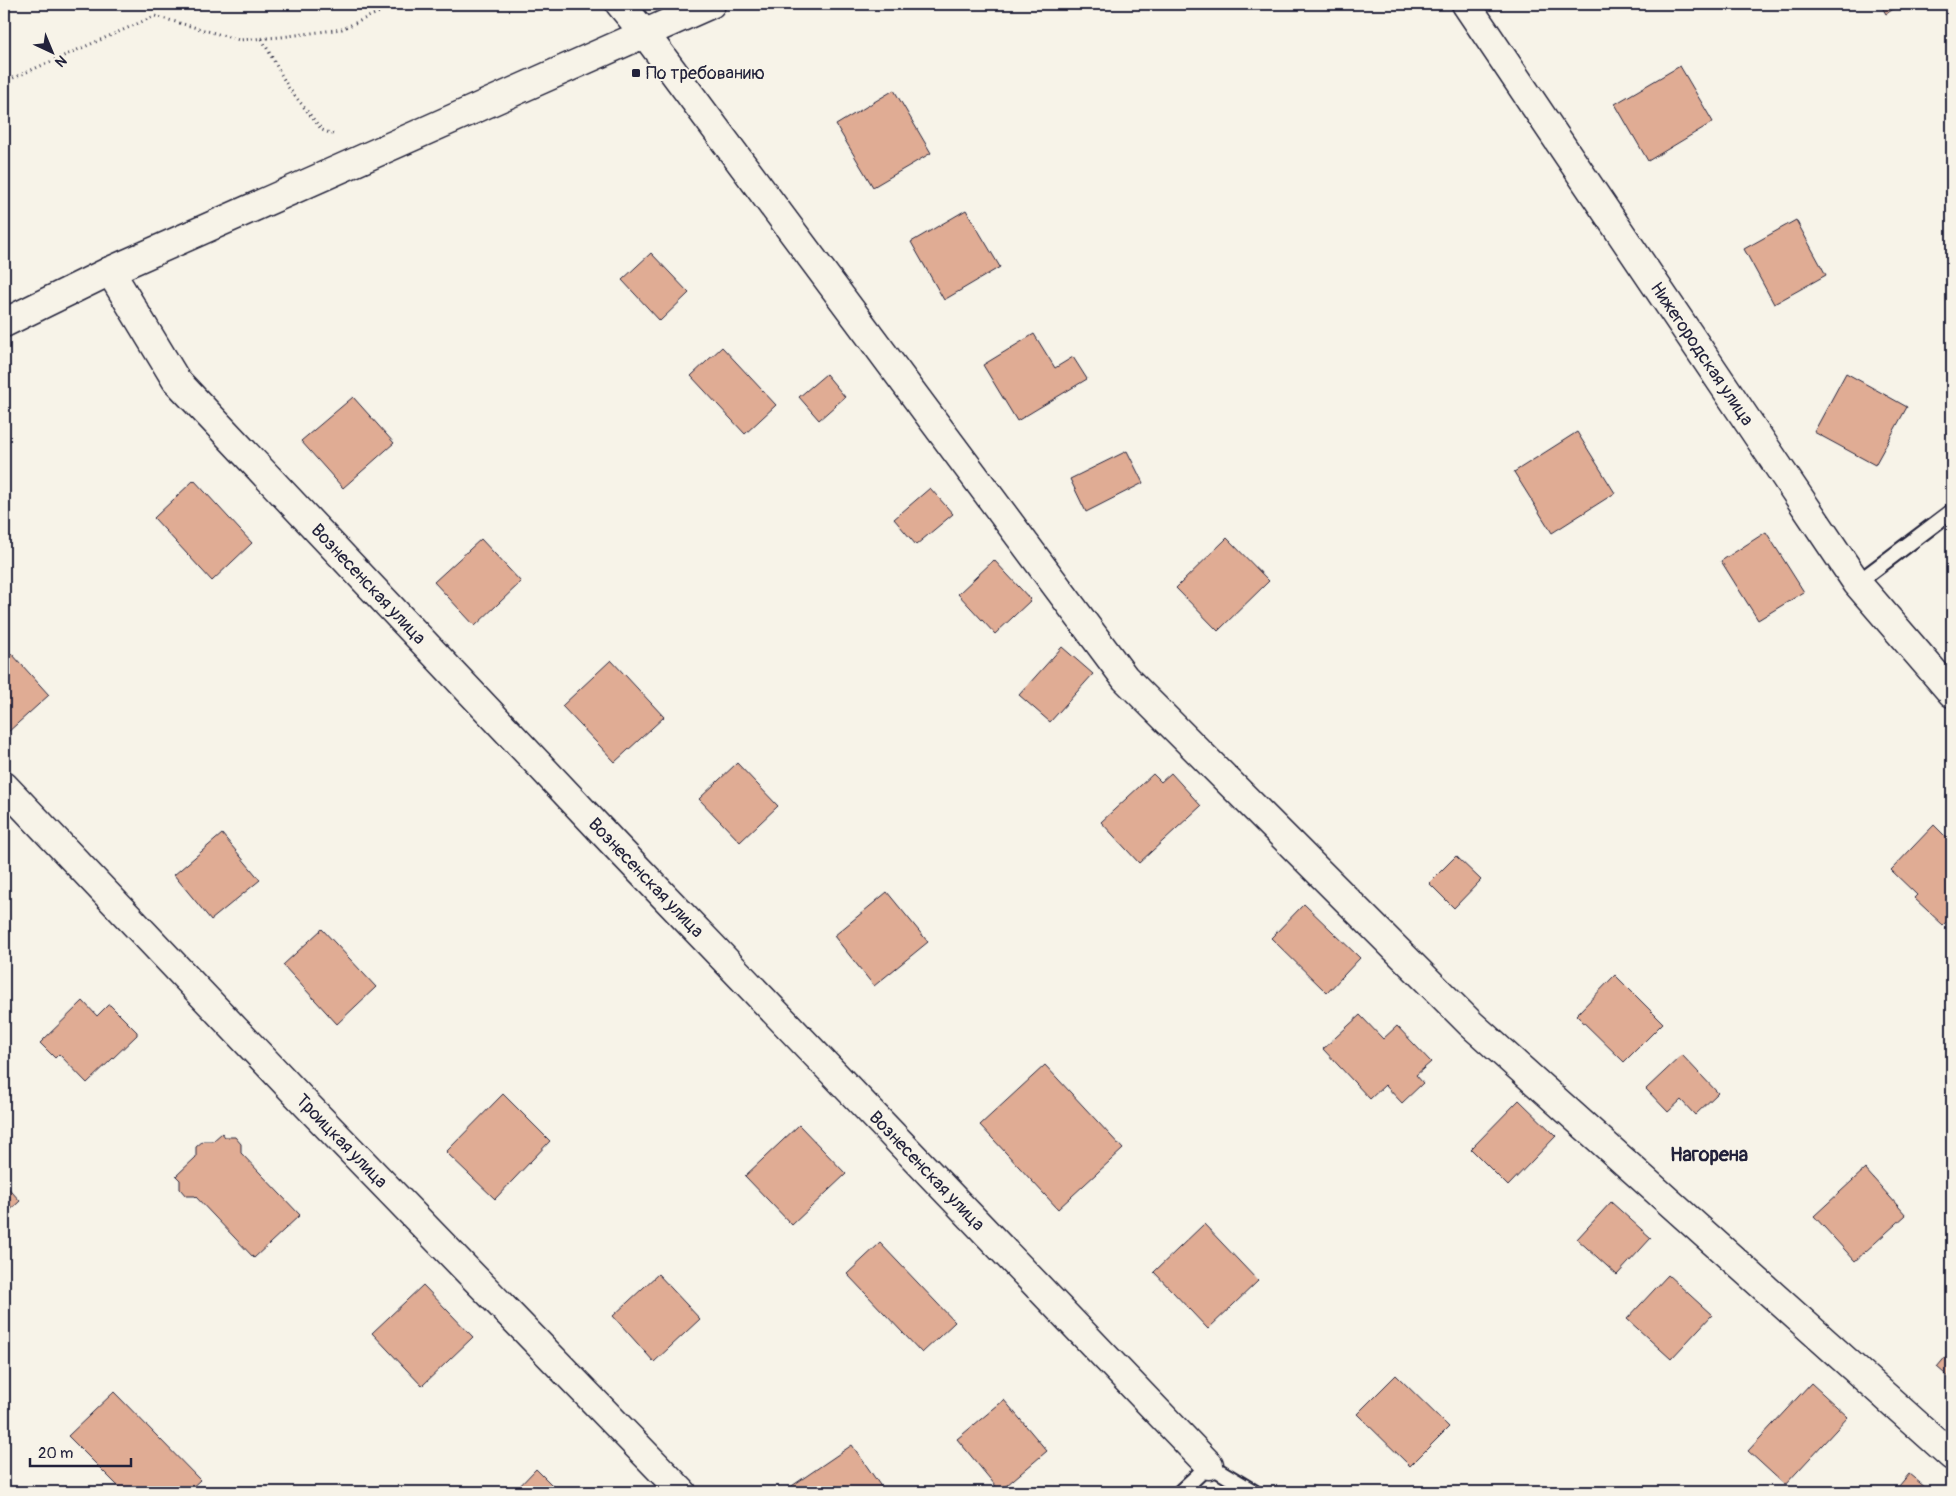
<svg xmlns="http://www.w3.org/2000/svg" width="1956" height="1496" font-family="Pangolin,sans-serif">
<rect width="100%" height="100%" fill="#f7f3e8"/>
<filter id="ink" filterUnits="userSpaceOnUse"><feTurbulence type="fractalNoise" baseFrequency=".02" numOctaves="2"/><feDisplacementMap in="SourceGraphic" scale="10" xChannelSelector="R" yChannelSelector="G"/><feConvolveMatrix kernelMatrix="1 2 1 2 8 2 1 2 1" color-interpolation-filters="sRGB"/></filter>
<g filter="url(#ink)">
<g fill="#e0ac94" stroke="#22223b">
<polygon points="1880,4 1901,4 1886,14"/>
<polygon points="1680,66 1713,122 1648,161 1615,104"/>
<polygon points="894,90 931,153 873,187 836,125"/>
<polygon points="966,210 1000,267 944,300 911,242"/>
<polygon points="1796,220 1826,275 1774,304 1744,249"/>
<polygon points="651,253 689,293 660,321 622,280"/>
<polygon points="1034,334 1055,368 1073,357 1087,379 1017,421 983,365"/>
<polygon points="722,347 776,405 745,434 691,376"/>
<polygon points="1846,373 1907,407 1875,465 1814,432"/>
<polygon points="826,374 845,397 819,420 799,397"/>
<polygon points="353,397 394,443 343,488 301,441"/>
<polygon points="1577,432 1615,493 1552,533 1514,472"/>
<polygon points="1127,451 1143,483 1086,512 1070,479"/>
<polygon points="194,480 252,543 212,581 154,518"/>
<polygon points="930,488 953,514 916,545 894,519"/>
<polygon points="1766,532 1804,592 1758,620 1721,561"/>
<polygon points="1227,538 1269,581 1218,631 1176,588"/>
<polygon points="481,539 521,582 475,626 434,582"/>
<polygon points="994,560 1031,600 995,634 958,594"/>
<polygon points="1062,647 1093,674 1050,722 1019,695"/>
<polygon points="12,654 49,695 7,733 4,730 4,661"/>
<polygon points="611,660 664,717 615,762 562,706"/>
<polygon points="737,763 778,806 740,842 699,799"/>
<polygon points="1171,773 1201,806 1139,863 1101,822 1153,774 1161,782"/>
<polygon points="1934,825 1952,843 1952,916 1943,925 1914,898 1917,895 1891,870"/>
<polygon points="222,834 260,880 211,920 174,875"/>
<polygon points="1456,856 1481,880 1454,908 1429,883"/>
<polygon points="887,892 928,942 874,986 834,936"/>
<polygon points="1304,904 1360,958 1327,993 1271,938"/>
<polygon points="322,929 376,987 337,1024 283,965"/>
<polygon points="1615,975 1663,1023 1624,1062 1576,1015"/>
<polygon points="83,1001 97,1016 108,1005 110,1005 137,1032 137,1035 87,1083 59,1054 55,1058 40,1043"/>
<polygon points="1360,1015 1383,1039 1397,1026 1431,1062 1416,1075 1423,1083 1402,1103 1385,1085 1370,1099 1323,1049"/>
<polygon points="1682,1055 1718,1093 1695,1115 1681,1100 1668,1112 1646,1089"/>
<polygon points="1045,1065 1123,1149 1058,1209 980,1125"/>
<polygon points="503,1094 550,1141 495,1199 446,1152"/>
<polygon points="1519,1100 1556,1136 1508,1186 1471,1149"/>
<polygon points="799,1125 846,1174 792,1225 745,1176"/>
<polygon points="222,1133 225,1137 235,1137 241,1144 241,1153 300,1215 254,1258 195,1196 186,1196 180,1189 180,1180 176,1176 196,1157 196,1147 203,1141 213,1141"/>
<polygon points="1865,1169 1906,1215 1855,1261 1814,1216"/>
<polygon points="4,1183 20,1201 4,1216"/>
<polygon points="1611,1202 1651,1238 1617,1275 1577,1239"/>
<polygon points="1204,1224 1258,1281 1208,1329 1154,1272"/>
<polygon points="880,1243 955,1322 922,1353 847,1274"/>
<polygon points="658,1274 700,1319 654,1362 613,1316"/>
<polygon points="1668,1275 1712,1315 1671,1359 1627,1319"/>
<polygon points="423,1285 473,1337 422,1386 372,1333"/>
<polygon points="1952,1349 1952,1380 1937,1367"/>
<polygon points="1396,1375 1449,1427 1410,1466 1357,1414"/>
<polygon points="1811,1383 1848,1417 1785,1485 1748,1451"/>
<polygon points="114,1392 200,1480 187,1492 124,1492 68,1436"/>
<polygon points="1004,1400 1047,1451 1000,1491 957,1439"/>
<polygon points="852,1445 882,1488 876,1492 783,1492"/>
<polygon points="536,1469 559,1492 515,1491"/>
<polygon points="1909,1474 1931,1492 1894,1492"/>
</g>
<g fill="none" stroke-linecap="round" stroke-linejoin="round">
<g stroke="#22223b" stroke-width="18">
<g id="lane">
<polyline points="1857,583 1952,511"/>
<polyline points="1180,1492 1209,1465 1254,1492"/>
</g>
</g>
<g stroke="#22223b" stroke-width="31">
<g id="street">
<polyline points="620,4 645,34 1125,678 1471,1024 1952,1456"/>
<path id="s1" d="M1466 4 1857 583 1952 693"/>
<path id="s2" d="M110 271 176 380 615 845 1209 1465"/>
<path id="s3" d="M4 786 306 1104 682 1492"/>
</g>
</g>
<g stroke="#22223b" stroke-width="31">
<polyline id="secondary" points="4,323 110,271 711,4"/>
</g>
<g stroke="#22223b" stroke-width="3" stroke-dasharray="1 4" stroke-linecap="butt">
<polyline points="262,39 288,87 322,130 335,135"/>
<polyline points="4,82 155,16 239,40 281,37 342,29 397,4"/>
</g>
<use href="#lane" stroke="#f7f3e8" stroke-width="14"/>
<use href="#street" stroke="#f7f3e8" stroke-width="28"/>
<use href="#secondary" stroke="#f7f3e8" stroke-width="28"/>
</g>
</g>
<rect fill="#22223b" stroke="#f7f3e8" stroke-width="2" x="631" y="68" width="10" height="10" rx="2.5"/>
<g text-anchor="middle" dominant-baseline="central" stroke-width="4" stroke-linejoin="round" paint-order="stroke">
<g font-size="18" fill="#22223b" stroke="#f7f3e8" text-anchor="start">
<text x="646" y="73">По требованию</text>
</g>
<g font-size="18" fill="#22223b" stroke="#f7f3e8">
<text stroke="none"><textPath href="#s1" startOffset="422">Нижегородская улица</textPath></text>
<text stroke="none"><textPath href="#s2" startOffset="408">Вознесенская улица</textPath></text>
<text stroke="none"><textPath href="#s2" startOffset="812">Вознесенская улица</textPath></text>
<text stroke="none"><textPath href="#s3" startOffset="490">Троицкая улица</textPath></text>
<text stroke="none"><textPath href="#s2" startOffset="1218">Вознесенская улица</textPath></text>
</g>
<g font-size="20" font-weight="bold" fill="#22223b" stroke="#f7f3e8">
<text x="1709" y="1154">Нагорена</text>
</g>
</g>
<rect width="1956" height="1496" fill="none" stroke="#f7f3e8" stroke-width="20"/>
<rect x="10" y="10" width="1936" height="1476" fill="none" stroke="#22223b" stroke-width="2" filter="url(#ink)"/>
<g transform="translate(52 52) rotate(136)" stroke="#f7f3e8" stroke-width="4" paint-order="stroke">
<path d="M0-4L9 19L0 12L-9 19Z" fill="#22223b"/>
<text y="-8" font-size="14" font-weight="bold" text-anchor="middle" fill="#22223b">N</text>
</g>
<path d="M30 1458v8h101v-8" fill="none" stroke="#22223b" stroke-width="2.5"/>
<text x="38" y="1458" font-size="15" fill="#22223b" stroke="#f7f3e8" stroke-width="4" paint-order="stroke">20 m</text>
</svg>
